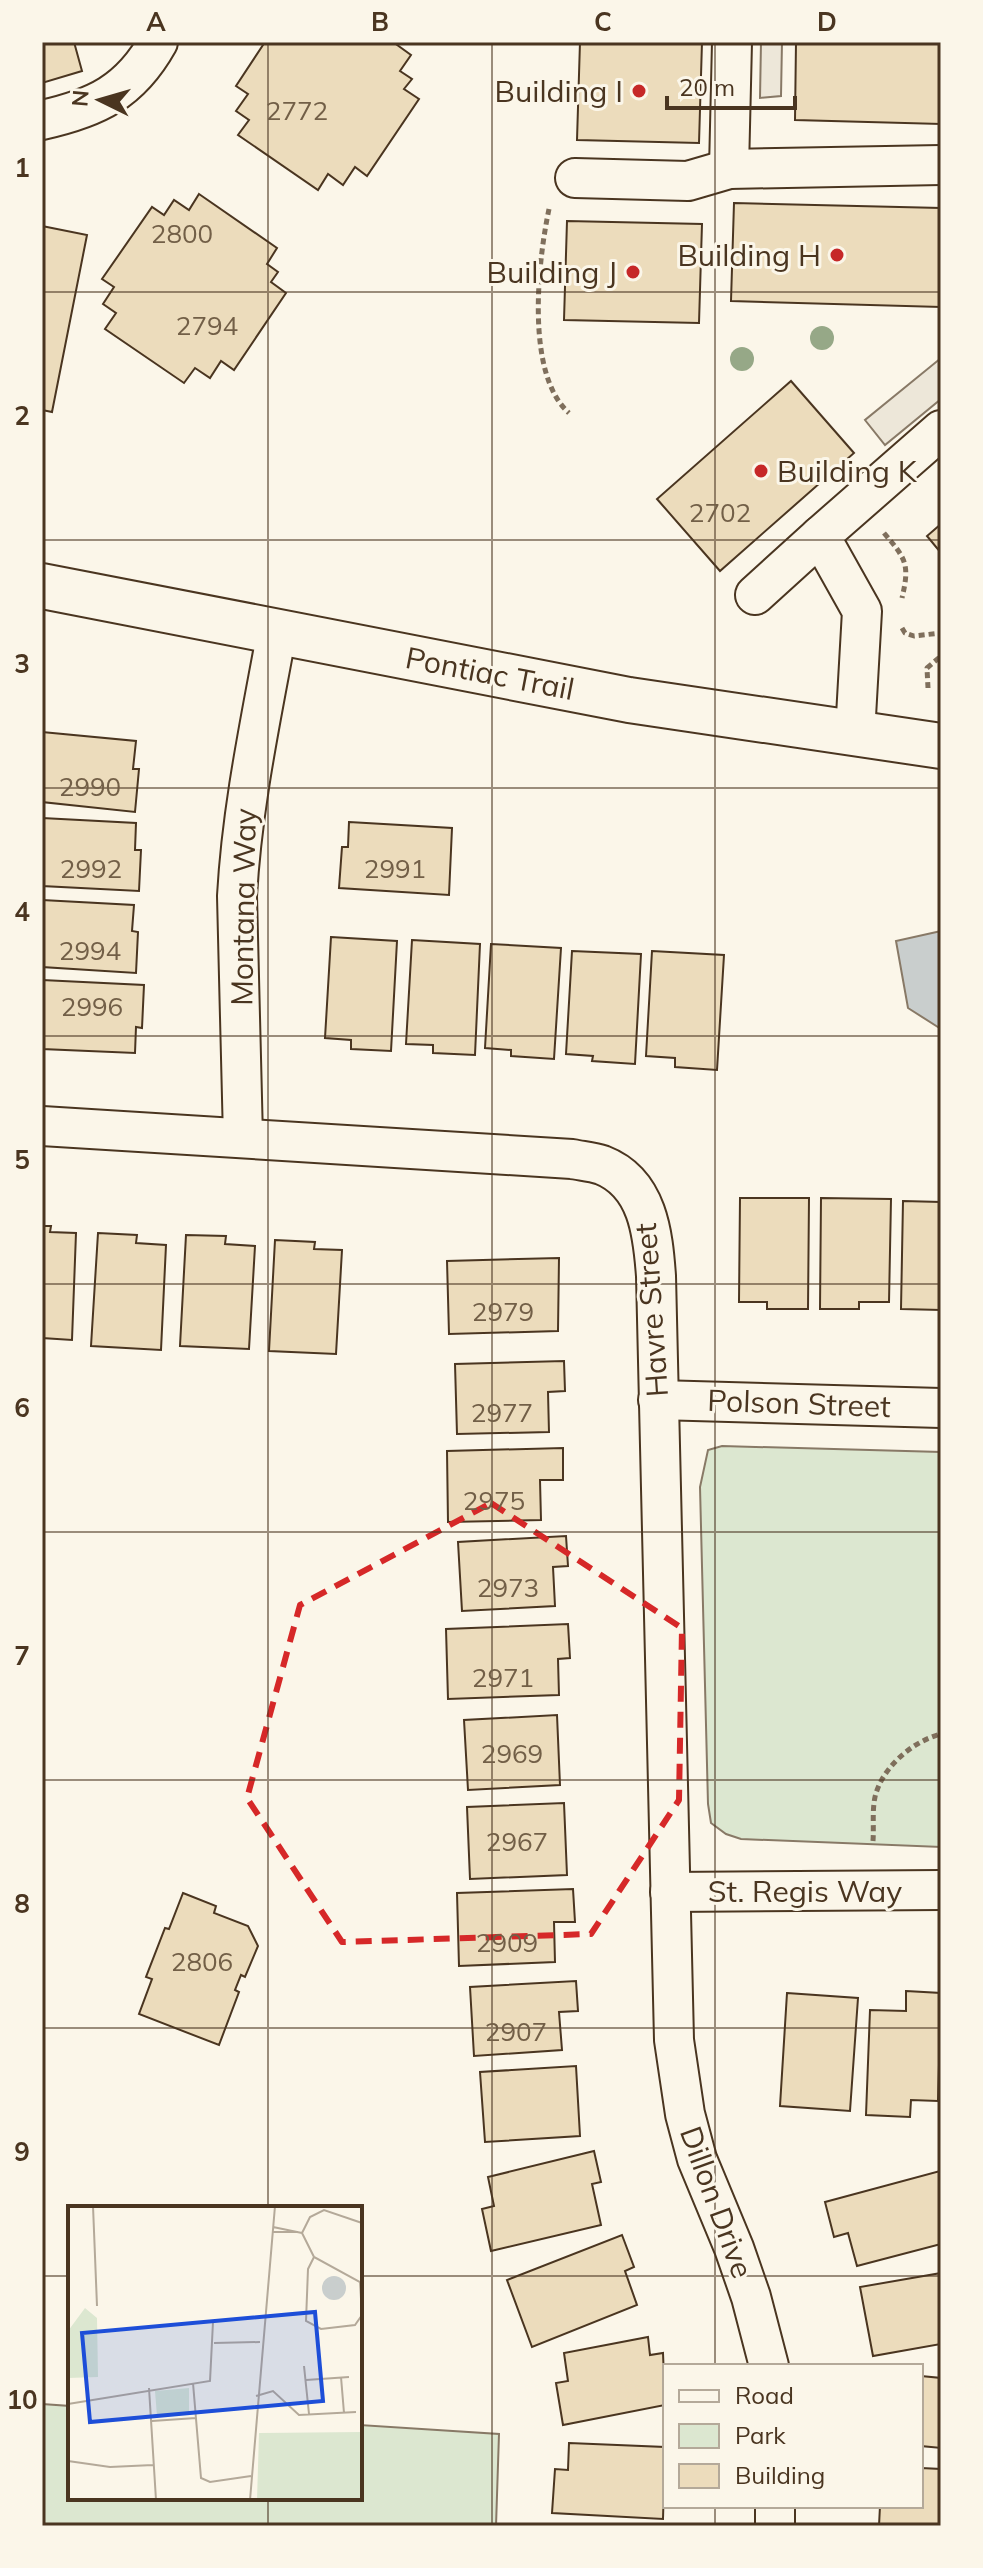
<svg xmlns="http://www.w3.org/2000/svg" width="983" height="2568" font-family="Mulish,sans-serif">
<rect width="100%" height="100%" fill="#fbf6e9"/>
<g fill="#dce7d0" stroke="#887966" stroke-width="2">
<polygon points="722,1446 941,1452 941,1847 741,1839 726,1834 711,1823 708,1804 700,1487 708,1450"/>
<polygon points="42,2404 70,2406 70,2498 360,2498 360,2425 499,2434 496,2526 42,2526"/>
</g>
<g fill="#ede7d9" stroke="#887966" stroke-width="2">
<polygon points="761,42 782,42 781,96 760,98"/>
<polygon points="941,358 941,399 885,445 865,420"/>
</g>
<polygon fill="#c9cecd" stroke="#887966" stroke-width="2" points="941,931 941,1029 908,1008 896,941"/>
<g fill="#ecdcbc" stroke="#4a3520" stroke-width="2">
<polygon points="42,42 74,42 82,71 42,83"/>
<polygon points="265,42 393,42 411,55 400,71 412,79 404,89 419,99 367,176 355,167 343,185 328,174 318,190 238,135 249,120 236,111 248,94 236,86"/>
<polygon points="580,42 702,42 699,143 577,140"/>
<polygon points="796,42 941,42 941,124 795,120"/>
<polygon points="199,194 277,248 267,264 278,272 271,282 286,293 234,370 221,361 210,378 195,368 184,383 105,329 116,313 103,304 114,287 102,279 152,207 164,215 174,200 189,210"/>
<polygon points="734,203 941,208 941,307 731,301"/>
<polygon points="567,221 702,224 699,323 564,320"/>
<polygon points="42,226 87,235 52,412 42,410"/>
<polygon points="791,381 854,453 720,571 657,499"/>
<polygon points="941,524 941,553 927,536"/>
<polygon points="42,732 136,741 133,769 139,769 135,812 42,802"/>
<polygon points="42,818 136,823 135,850 141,850 139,891 42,886"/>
<polygon points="349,822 452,828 449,895 339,888 342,847 348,847"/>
<polygon points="42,900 134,905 132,931 138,932 136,973 42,967"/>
<polygon points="331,937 397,941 391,1051 351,1049 351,1040 325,1038"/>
<polygon points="412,940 480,944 475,1055 433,1053 433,1045 406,1044"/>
<polygon points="491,944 561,948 554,1059 511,1056 511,1050 485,1048"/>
<polygon points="572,951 641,954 635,1064 592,1061 593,1056 566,1054"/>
<polygon points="652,951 724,955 717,1070 675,1067 675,1058 646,1056"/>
<polygon points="42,980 144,985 142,1028 136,1027 135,1053 42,1049"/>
<polygon points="740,1198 809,1198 808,1309 767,1309 767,1302 739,1302"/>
<polygon points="821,1198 891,1199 889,1302 859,1302 859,1309 820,1309"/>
<polygon points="903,1201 941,1202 941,1310 901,1309"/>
<polygon points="42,1226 51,1226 50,1232 76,1233 72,1340 42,1338"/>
<polygon points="98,1233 137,1235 136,1243 166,1245 161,1350 91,1346"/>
<polygon points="186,1235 226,1236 225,1244 255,1246 249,1349 180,1346"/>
<polygon points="275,1240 315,1242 314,1249 342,1250 336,1354 269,1351"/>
<polygon points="559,1258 558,1331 449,1334 447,1261"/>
<polygon points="564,1361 565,1391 548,1392 549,1432 457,1434 455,1364"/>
<polygon points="563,1448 563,1480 540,1480 541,1520 448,1522 447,1451"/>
<polygon points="566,1536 568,1566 553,1567 555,1606 462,1611 458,1542"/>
<polygon points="568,1624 570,1658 558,1659 559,1695 448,1699 446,1629"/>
<polygon points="557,1715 560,1785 468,1790 464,1720"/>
<polygon points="564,1803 567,1875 470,1879 467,1807"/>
<polygon points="573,1889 575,1922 554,1922 555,1962 459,1966 457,1893"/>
<polygon points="183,1893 216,1906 214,1913 248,1926 258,1946 245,1977 241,1975 235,1990 239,1992 219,2045 139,2014 152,1979 146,1977 165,1928 169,1929"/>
<polygon points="576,1981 578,2011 559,2012 562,2050 474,2056 470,1987"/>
<polygon points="906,1991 941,1993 938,2101 911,2100 910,2117 866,2115 870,2010 906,2011"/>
<polygon points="787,1993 858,1998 850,2111 780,2106"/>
<polygon points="576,2066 580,2136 485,2142 480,2072"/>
<polygon points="594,2151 601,2182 592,2184 601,2225 491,2251 482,2209 494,2206 488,2177"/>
<polygon points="940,2171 941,2244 857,2266 848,2233 834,2237 825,2202"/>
<polygon points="622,2235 634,2267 625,2271 637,2305 532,2347 507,2280"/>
<polygon points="941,2273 941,2344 873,2356 860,2287"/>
<polygon points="648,2337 650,2355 663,2353 665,2405 563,2425 556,2383 568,2381 564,2353"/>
<polygon points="921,2376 941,2378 941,2448 921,2446"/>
<polygon points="569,2443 665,2447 663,2519 552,2513 555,2469 568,2470"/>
<polygon points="921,2468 941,2469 941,2526 879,2526 880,2506 921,2506"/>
</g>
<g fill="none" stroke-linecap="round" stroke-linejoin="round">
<g stroke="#4a3520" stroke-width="42">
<g id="minor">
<path d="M42 120C96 108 130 92 158 42"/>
<polyline points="729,169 732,42"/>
<polyline points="575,178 688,181 729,169 941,165"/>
<polyline points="755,595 820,536"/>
<polyline points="855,734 862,611 820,536 941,430"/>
<path d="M42 1126 572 1159C582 1161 593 1162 602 1165 648 1183 653 1234 656 1276L674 2040 685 2114 697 2159 734 2248 751 2297 769 2366"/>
<path d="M243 1138 237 896C242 806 261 719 277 631"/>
<polyline points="658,1400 941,1408"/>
<polyline points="670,1892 941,1890"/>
<polyline points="775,2526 775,2506"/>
</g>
</g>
<g stroke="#4a3520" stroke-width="48">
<polyline id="secondary" points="42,586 629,700 941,746"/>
</g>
<g stroke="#7f6f5c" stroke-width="5" stroke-dasharray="6 4" stroke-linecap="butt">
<path d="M549 209C538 261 525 374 569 413"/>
<path d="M884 533C906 559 910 564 902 598"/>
<polyline points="902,628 905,633 914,636 941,633"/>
<polyline points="928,688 927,668 941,656"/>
<path d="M873 1841C874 1827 872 1811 875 1797 882 1767 913 1741 941 1734"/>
</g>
<use href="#minor" stroke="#fbf6e9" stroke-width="38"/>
<use href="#secondary" stroke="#fbf6e9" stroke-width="44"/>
</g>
<g fill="#96a887">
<circle cx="822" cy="338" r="12"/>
<circle cx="742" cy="359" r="12"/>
</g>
<path fill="none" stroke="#d62828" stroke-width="6" stroke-dasharray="16 10" stroke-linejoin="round" d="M491 1503 682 1628 679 1800 591 1934 342 1942 247 1798 300 1605Z"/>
<path fill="none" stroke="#4a3520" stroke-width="2" stroke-opacity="0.55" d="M268 42V2208M492 42V2526M715 42V2366M42 292H941M42 540H941M42 788H941M42 1036H941M42 1284H941M42 1532H941M42 1780H941M42 2028H941M42 2276H70M360 2276H941M268 2498V2526M715 2506V2526"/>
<g fill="#c62828" stroke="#fbf6e9" stroke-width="3">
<circle cx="639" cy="91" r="8"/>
<circle cx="837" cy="255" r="8"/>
<circle cx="633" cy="272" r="8"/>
<circle cx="761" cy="471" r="8"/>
</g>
<g text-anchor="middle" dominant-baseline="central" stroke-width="6" stroke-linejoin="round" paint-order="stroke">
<g font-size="26" fill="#725f47">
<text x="297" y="110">2772</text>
<text x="182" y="233">2800</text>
<text x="207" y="325">2794</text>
<text x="720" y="512">2702</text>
<text x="90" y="786">2990</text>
<text x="91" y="868">2992</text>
<text x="395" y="868">2991</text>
<text x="90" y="950">2994</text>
<text x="92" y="1006">2996</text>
<text x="503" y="1311">2979</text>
<text x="502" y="1412">2977</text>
<text x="494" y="1500">2975</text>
<text x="508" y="1587">2973</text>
<text x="503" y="1677">2971</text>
<text x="512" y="1753">2969</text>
<text x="517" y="1841">2967</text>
<text x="507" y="1942">2909</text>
<text x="202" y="1961">2806</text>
<text x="516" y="2031">2907</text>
</g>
<g font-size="30" fill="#4a3520" stroke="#fbf6e9" text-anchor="end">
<text x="623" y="91">Building I</text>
<text x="821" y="255">Building H</text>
<text x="617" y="272">Building J</text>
<text x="777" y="471" text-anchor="start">Building K</text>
</g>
<g font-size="30" fill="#4a3520" stroke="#fbf6e9">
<text transform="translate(490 673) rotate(11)">Pontiac Trail</text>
<text transform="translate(243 907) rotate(-89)">Montana Way</text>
<text transform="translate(651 1310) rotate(-94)">Havre Street</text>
<text transform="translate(799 1403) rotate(2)">Polson Street</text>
<text x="805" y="1891">St. Regis Way</text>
<text transform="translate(717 2202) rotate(70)">Dillon Drive</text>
</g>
</g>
<g transform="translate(68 2206)">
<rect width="294" height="294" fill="#fbf6e9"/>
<path d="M17 102 29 112 30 171 0 172V125ZM121 182V208L89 210 87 185ZM294 226V294H189L191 227Z" fill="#dce7d0"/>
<path d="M254 82a12 12 0 1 1 24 0a12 12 0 1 1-24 0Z" fill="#c9cecd"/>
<path fill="none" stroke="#b4a999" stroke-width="2" d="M25 0 29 100M205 21 234 27M205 26H230M246 51 240 63 238 115 253 123 287 119 294 109 292 76 246 51 234 27 242 11 256 4 294 17M146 137 192 136M236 160 241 208M273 171 276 207M238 174 281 171M125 177 133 272 142 276 183 270M81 182 88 294M188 190 205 185 231 209 288 206M0 198 142 175 145 116M84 215 128 212M0 255 42 261 85 259M182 294 207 0"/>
<path fill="#1d4ed8" fill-opacity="0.15" stroke="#1d4ed8" stroke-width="4" d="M247 106 255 195 22 216 14 127Z"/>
<rect width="294" height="294" fill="none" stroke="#4a3520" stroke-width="4"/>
</g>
<rect width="983" height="2568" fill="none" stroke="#fbf6e9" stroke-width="88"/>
<rect x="663" y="2364" width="260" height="144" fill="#fbf6e9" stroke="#b4a999" stroke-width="2"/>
<rect x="679" y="2390" width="40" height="12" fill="#fbf6e9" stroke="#b4a999" stroke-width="2"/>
<text x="735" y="2404" font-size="24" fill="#4a3520">Road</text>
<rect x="679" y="2424" width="40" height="24" fill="#dce7d0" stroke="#b4a999" stroke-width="2"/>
<text x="735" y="2444" font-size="24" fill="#4a3520">Park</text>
<rect x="679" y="2464" width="40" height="24" fill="#ecdcbc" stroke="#b4a999" stroke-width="2"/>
<text x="735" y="2484" font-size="24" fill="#4a3520">Building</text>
<g transform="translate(100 100) rotate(275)" stroke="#fbf6e9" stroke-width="6" paint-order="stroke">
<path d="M0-6L14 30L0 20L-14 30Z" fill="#4a3520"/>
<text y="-12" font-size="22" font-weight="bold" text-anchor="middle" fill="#4a3520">N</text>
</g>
<path d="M667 96v12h128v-12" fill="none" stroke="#4a3520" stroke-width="4"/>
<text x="679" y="96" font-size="24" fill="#4a3520" stroke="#fbf6e9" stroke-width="6" paint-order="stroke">20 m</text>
<rect x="44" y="44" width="895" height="2480" fill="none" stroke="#4a3520" stroke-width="3"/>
<g font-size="26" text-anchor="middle" font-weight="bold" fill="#4a3520">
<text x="156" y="31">A</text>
<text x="380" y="31">B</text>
<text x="603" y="31">C</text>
<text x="827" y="31">D</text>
<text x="22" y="177">1</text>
<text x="22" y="425">2</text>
<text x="22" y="673">3</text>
<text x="22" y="921">4</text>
<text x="22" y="1169">5</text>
<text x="22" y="1417">6</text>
<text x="22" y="1665">7</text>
<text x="22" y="1913">8</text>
<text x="22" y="2161">9</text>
<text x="22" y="2409">10</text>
</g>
</svg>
